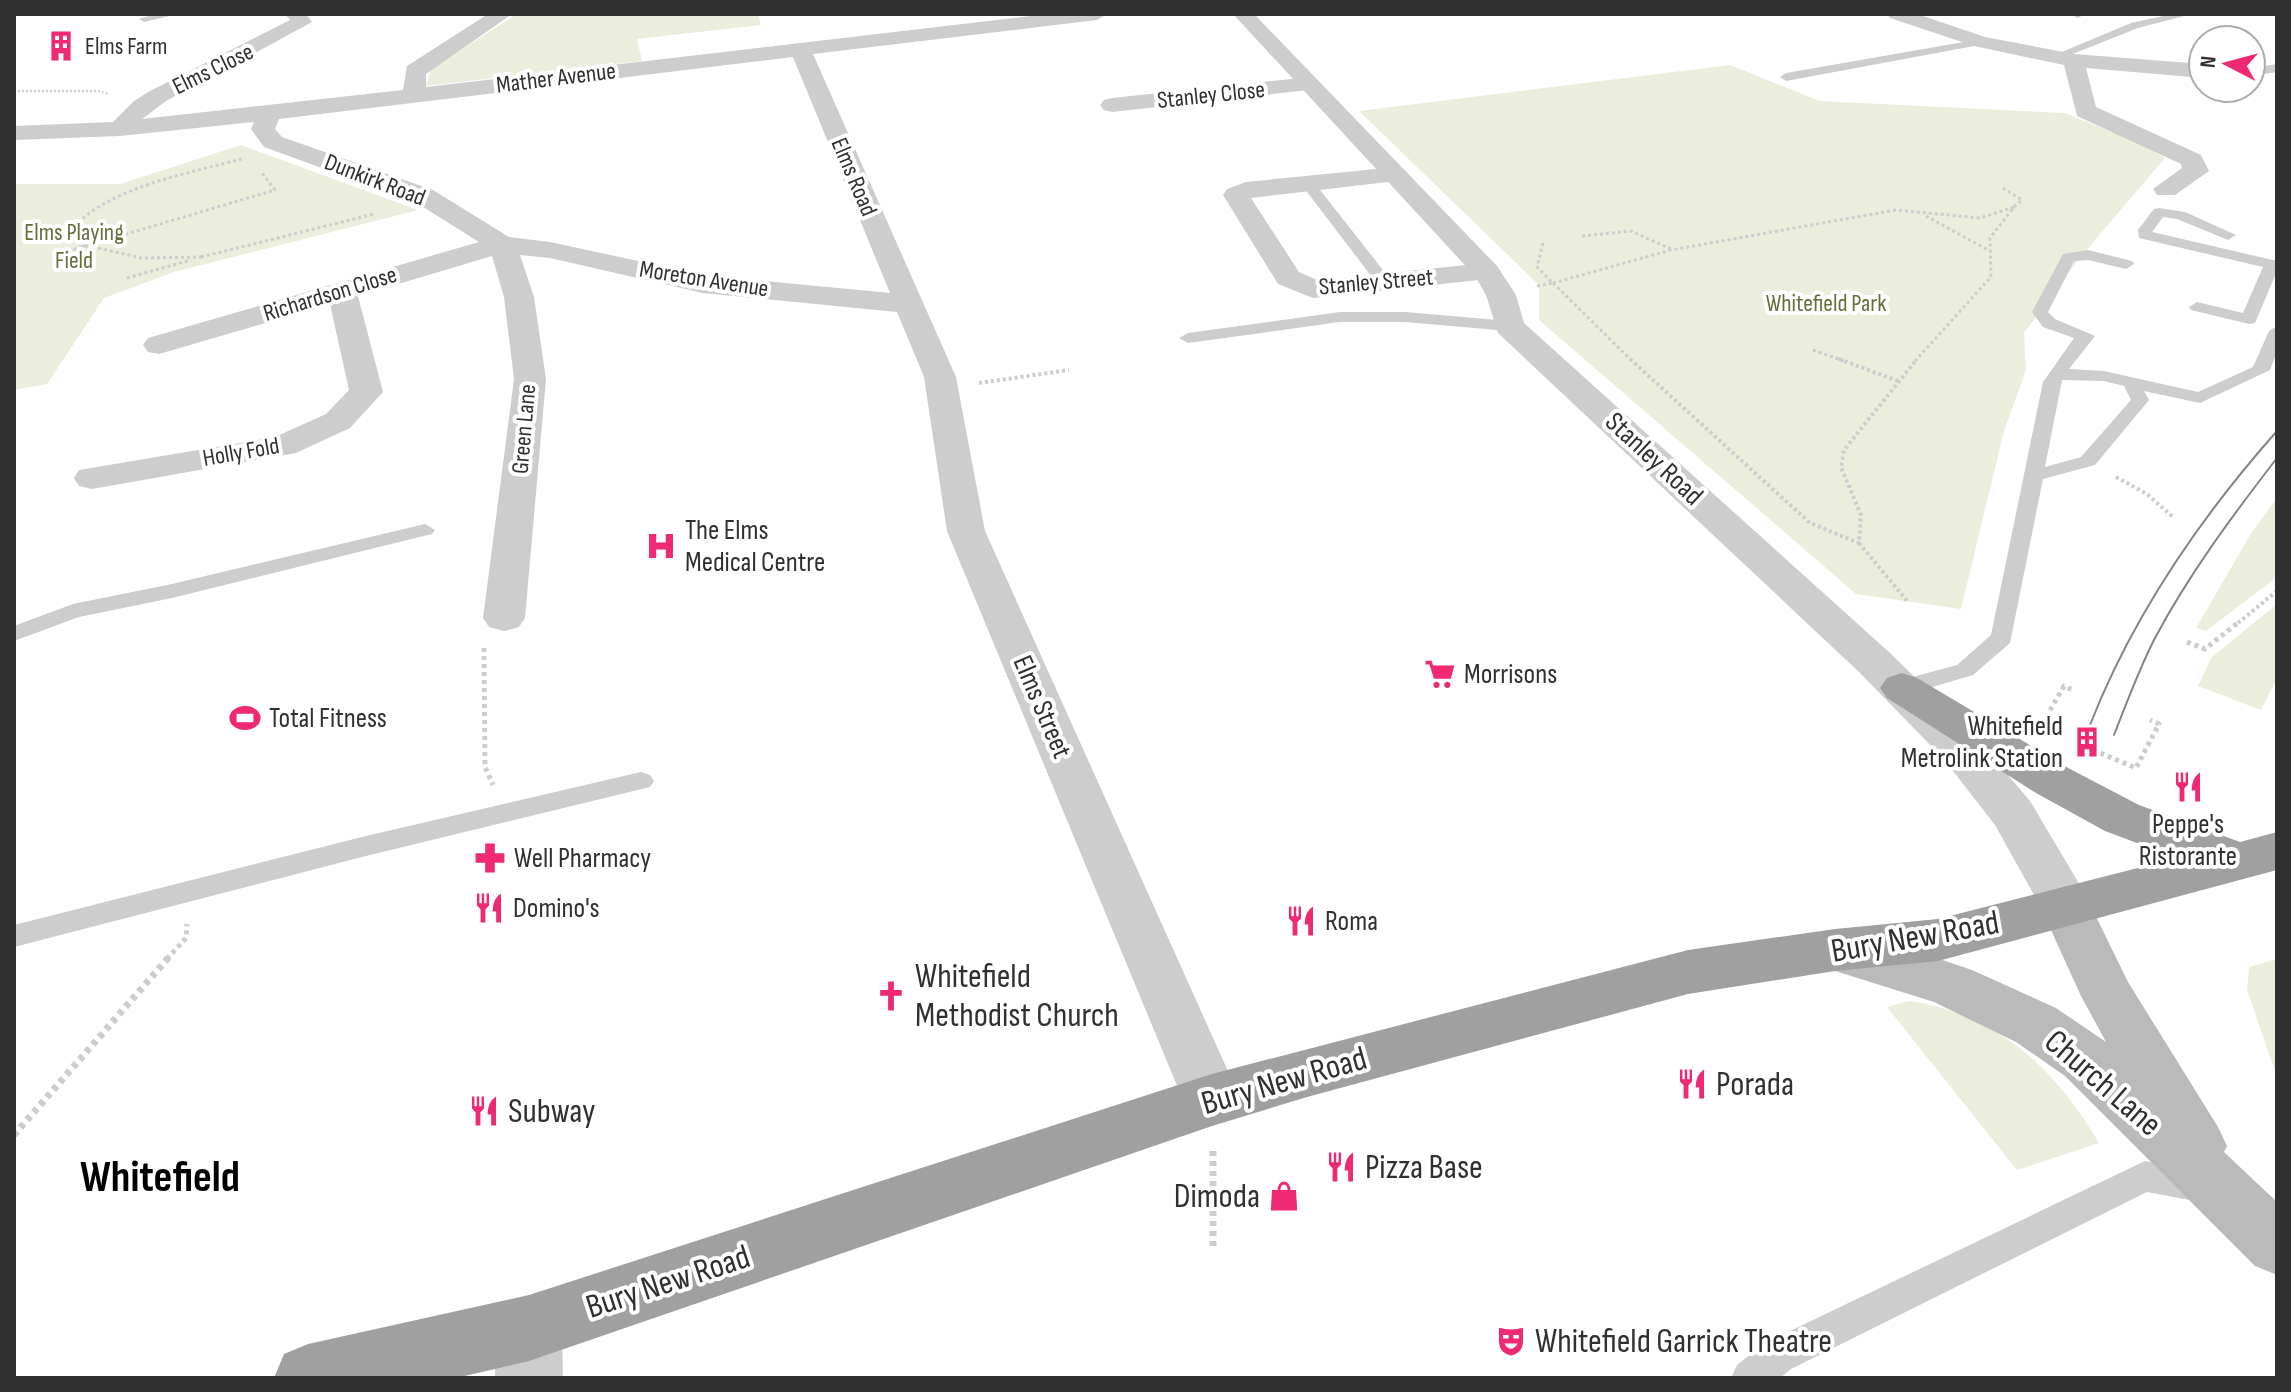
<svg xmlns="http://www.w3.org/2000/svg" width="2291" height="1392" font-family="'Sofia Sans Condensed',sans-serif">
<rect width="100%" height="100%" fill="#fff"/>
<g fill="#ebeedd">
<polygon points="517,14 758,14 761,25 637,39 642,61 426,86 431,69"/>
<polygon points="1730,65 1820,101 2065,113 2139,143 2165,158 2079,259 2024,333 2026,370 2004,431 1961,609 1856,594 1539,320 1539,285 1359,111"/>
<polygon points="241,145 418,210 174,272 104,298 47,384 14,390 14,184 120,184"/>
<polygon points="2277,498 2277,577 2206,631 2196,628 2252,532"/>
<polygon points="2277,604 2277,678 2261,710 2198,686 2211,658"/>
<polygon points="2277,959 2277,1077 2247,990 2249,967"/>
<path d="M1909 1001C1996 1012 2057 1071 2099 1143L2017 1170 1887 1007Z"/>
</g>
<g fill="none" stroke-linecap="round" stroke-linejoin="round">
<polyline stroke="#cdcdcd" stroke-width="2" stroke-dasharray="2 2" stroke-linecap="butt" points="14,91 100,91 108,94"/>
<g stroke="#cdcdcd" stroke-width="3" stroke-dasharray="3 3" stroke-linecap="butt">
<polyline points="2003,188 2022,200 2014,207"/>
<polyline points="1926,216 1988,250"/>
<polyline points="1582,236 1631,231 1671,249"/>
<polyline points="1543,243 1537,267 1553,283"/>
<polyline points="62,253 275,190 262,173"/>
<polyline points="201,257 374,214"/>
<path d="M202 257 141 258 98 248 85 249 73 228C110 186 192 173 245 158"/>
<polyline points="127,278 191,260"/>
<polyline points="1553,283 1632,361"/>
<polyline points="1553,283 1671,250 1896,210 1980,218 2014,207 1990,238 1991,277 1915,361"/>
<polyline points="1537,286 1553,283"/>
<polyline points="1813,350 1844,361"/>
</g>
<g stroke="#cdcdcd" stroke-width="4" stroke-dasharray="3 3" stroke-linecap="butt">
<polyline points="1630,359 1810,523 1859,543 1861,515 1841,467 1844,450 1917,359"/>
<polyline points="1839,359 1898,381"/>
<polyline points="979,383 1069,370"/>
<polyline points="2116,477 2147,494 2174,518"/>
<polyline points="1859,543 1908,602"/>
<polyline points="2238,623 2277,591"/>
</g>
<g stroke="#cdcdcd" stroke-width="5" stroke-dasharray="4 4" stroke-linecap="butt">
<polyline points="2187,642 2205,649 2240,621"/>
<polyline points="484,648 485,767 493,785"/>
<polyline points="2042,724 2064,686 2073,690"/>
<polyline points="2093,750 2136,768 2159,724 2150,720"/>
<polyline points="167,959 186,938 187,924"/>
</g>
<g stroke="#cdcdcd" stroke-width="7" stroke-dasharray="5 5" stroke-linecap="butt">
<polyline points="14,1135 169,957"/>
<polyline points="1213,1151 1213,1246"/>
</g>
<g fill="#cdcdcd" fill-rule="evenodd">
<polygon points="154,14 178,14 144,22 139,19"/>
<polygon points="2070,14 2083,14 2083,15 2078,18"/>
<polygon points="2172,14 2192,14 2138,28 2060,59 2050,57 2131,23"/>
<polygon points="1981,39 1987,42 1985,44 1786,81 1780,77 1786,73"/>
<polygon points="2277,64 2277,72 2251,76 2251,68"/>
<polygon points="1308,180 1313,181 1390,279 1390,285 1378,285 1301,184"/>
<polygon points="2159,208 2185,212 2236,235 2228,240 2177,219 2163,217 2152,232 2277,261 2277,271 2255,323 2249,324 2191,310 2189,307 2197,302 2243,313 2263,267 2139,238 2138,230 2154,209"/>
<path d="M2088 250 2132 261 2134 264 2126 269 2088 260 2074 261 2048 312 2055 319 2095 336 2069 369 2104 371 2198 392 2253 367 2269 331 2277 326V352L2270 370 2200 403 2144 391 2149 400 2095 465 2043 479 2010 643 1973 675 1902 696 1894 694 1890 688 1894 682 1957 665 1991 635 2043 382 2074 338 2043 327 2032 312 2063 254ZM2062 380 2104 381 2124 386 2131 400 2081 457 2045 467Z"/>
<polygon points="1340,312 1405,312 1509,321 1517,326 1509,331 1405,322 1340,322 1188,343 1179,338 1188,333"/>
<polygon points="425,524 435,530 432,534 172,598 79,617 14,641 14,626 73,604 172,584"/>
<polygon points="641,772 650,775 654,781 650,787 366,856 14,947 14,925 366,836"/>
<polygon points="2145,1161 2212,1175 2217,1186 2212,1197 2200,1202 2147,1192 1791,1369 1780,1378 1731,1378 1737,1365 1765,1343"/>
</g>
<g fill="#cdcdcd" fill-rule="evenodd">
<path d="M285 14H306L312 22 166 101 142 119 403 90 407 66 488 14H512L426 74V87L1047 14H1107L1097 20 813 54 956 377 985 531 1241 1100 1233 1118 1212 1126 1191 1118 1183 1100 947 531 924 377 897 312 703 293 550 258 520 255 534 297 546 379 525 618 519 627 504 631 489 627 483 618 514 379 504 297 492 256 358 296 383 392 350 428 296 453 92 489 79 486 74 478 79 470 275 437 326 414 349 390 330 304 159 354 148 352 143 345 148 338 479 242 415 202 264 147 251 129 254 122 120 136 14 140V126L113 122 134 101 150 91 290 20ZM793 57 890 293 703 275 550 242 509 237 433 190 282 137 275 129 279 119Z"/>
<polygon points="1887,14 1917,14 1985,37 2074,54 2203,64 2203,78 2086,68 2096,107 2201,155 2209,171 2175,195 2157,195 2153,189 2182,168 2181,164 2077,116 2064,65 1974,46 1890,18"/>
<polygon points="1310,77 1321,84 1318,89 1112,112 1104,110 1100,105 1104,100 1112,98"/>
<polygon points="1396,167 1405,170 1409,175 1405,180 1251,198 1299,272 1317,280 1487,263 1497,266 1501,272 1497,278 1313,298 1278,284 1223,195 1227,189 1246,182"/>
<polygon points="529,1295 552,1305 562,1328 563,1378 495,1378 496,1328 506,1305"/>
</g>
<polygon fill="#cdcdcd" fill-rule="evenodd" points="1233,14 1254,14 1497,266 1516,295 1524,323 1890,653 1974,735 2030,801 2084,892 2092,906 2084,920 2066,926 2048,920 1995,825 1942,757 1860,673 1498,333 1486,295 1475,276"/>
<polygon fill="#bababa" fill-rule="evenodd" points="2066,886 2084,892 2128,982 2218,1127 2227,1146 2224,1152 2277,1202 2277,1275 2255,1266 2065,1076 2016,1042 1934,1002 1816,965 1809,950 1816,935 1835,929 1895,944 1972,970 2056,1008 2106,1042 2081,996 2040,906 2048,892"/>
<polygon fill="#a0a0a0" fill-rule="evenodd" points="1902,673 1917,678 2070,769 2139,805 2240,842 2277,832 2277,870 1938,961 1835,971 1688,994 1307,1097 1212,1126 529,1361 456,1378 274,1378 284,1354 308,1344 529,1295 1212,1074 1688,950 1835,929 1938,919 2177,858 2105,831 2036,793 1887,698 1880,688 1887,678"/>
<g stroke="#858585" stroke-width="2">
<path d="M2090 725C2133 615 2199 519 2277 431"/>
<path d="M2114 735C2127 702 2139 669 2155 638 2189 574 2233 515 2277 458"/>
</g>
</g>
<defs>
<g id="building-bare" transform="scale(2.4)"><path d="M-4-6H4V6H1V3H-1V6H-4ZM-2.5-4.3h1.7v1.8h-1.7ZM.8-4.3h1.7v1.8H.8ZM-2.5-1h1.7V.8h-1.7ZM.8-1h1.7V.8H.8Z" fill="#f02973" stroke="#fff" stroke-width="2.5" paint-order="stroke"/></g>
<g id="hospital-bare" transform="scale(2.4)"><path d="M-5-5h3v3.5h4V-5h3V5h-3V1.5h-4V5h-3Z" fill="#f02973" stroke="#fff" stroke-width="2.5" paint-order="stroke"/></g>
<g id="supermarket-bare" transform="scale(2.4)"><path d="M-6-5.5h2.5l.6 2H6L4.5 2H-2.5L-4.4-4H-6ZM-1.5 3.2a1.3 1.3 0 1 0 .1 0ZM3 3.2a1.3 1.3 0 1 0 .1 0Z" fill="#f02973" stroke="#fff" stroke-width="2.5" paint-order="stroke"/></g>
<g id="stadium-bare" transform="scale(2.4)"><path d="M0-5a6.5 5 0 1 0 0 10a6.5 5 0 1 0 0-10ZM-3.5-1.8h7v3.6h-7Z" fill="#f02973" stroke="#fff" stroke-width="2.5" paint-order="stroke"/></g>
<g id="restaurant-bare" transform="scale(2.4)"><path d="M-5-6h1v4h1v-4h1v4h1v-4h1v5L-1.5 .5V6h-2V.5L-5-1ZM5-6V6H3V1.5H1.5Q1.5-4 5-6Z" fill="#f02973" stroke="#fff" stroke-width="2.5" paint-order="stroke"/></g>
<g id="pharmacy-bare" transform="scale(2.4)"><path d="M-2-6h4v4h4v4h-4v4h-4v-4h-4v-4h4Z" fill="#f02973" stroke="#fff" stroke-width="2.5" paint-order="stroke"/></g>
<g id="church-bare" transform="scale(2.4)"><path d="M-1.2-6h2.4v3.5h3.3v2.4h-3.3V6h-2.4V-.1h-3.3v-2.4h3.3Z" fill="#f02973" stroke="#fff" stroke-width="2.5" paint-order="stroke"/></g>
<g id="shop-bare" transform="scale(2.4)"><path d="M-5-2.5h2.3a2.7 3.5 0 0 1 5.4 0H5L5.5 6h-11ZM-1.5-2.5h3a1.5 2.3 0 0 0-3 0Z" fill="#f02973" stroke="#fff" stroke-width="2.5" paint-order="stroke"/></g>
<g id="theatre-bare" transform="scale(2.4)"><path d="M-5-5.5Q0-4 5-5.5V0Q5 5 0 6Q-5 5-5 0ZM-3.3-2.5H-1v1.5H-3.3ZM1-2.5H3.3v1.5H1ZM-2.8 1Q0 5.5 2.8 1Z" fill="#f02973" stroke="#fff" stroke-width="2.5" paint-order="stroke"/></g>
</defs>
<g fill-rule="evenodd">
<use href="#building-bare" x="61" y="46"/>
<use href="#hospital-bare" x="661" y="546"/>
<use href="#supermarket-bare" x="1440" y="674"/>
<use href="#stadium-bare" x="245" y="718"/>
<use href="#building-bare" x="2087" y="742"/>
<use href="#restaurant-bare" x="2188" y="787"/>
<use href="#pharmacy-bare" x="490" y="858"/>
<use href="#restaurant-bare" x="489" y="908"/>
<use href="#restaurant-bare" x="1301" y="921"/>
<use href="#church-bare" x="891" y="996"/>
<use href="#restaurant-bare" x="1692" y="1084"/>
<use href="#restaurant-bare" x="484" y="1111"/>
<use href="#restaurant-bare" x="1341" y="1167"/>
<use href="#shop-bare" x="1284" y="1196"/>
<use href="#theatre-bare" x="1511" y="1341"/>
</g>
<g text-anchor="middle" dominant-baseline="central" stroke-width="8" stroke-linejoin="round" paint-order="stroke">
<g font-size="24" fill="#303030" stroke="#fff" text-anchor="start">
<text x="85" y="46">Elms Farm</text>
</g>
<g font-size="24" fill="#303030" stroke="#fff">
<text transform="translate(213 69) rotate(-26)">Elms Close</text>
<text transform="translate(556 78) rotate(-7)">Mather Avenue</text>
<text transform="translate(1211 95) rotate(-6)">Stanley Close</text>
<text transform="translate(854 177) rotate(67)">Elms Road</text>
<text transform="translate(375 180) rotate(21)">Dunkirk Road</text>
<text transform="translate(704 279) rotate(9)">Moreton Avenue</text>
<text transform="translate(1376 282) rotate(-5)">Stanley Street</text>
<text transform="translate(330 294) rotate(-17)">Richardson Close</text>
<text transform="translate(524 429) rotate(-85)">Green Lane</text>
<text transform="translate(241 452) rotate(-10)">Holly Fold</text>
</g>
<g font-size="24" fill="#636f3a" stroke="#fff">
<text x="74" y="232">Elms Playing<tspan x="74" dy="28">Field</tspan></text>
<text x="1826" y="303">Whitefield Park</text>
</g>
<g font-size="28" fill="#303030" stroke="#fff">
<text transform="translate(1654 459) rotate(43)">Stanley Road</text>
<text transform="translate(1042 707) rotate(67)">Elms Street</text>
</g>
<g font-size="28" fill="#303030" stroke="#fff" text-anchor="start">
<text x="685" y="530">The Elms<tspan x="685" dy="32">Medical Centre</tspan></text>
<text x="1464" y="674">Morrisons</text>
<text x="269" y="718">Total Fitness</text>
<text x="2063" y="726" text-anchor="end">Whitefield<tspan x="2063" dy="32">Metrolink Station</tspan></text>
<text x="2188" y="824" text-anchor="middle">Peppe's<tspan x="2188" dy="32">Ristorante</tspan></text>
<text x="514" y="858">Well Pharmacy</text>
<text x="513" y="908">Domino's</text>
<text x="1325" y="921">Roma</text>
</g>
<g font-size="34" fill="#303030" stroke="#fff">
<text transform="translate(1915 937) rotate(-10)">Bury New Road</text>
<text transform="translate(1284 1081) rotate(-16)">Bury New Road</text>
<text transform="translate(2103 1083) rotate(41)">Church Lane</text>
<text transform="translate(668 1282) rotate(-18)">Bury New Road</text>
</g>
<g font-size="34" fill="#303030" stroke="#fff" text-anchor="start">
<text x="915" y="976">Whitefield<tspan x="915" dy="39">Methodist Church</tspan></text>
<text x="1716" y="1084">Porada</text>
<text x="508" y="1111">Subway</text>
<text x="1365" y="1167">Pizza Base</text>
<text x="1260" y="1196" text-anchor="end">Dimoda</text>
<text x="1535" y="1341">Whitefield Garrick Theatre</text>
</g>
<g font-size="44" font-weight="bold" fill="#000" stroke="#fff">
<text x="160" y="1177">Whitefield</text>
</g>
</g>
<rect width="2291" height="1392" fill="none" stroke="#303030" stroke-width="32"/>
<g transform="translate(2227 64) rotate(276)"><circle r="38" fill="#ffffff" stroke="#acacac" stroke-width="2"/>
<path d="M0-6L14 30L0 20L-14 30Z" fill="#f02973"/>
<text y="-12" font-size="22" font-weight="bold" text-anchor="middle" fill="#303030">N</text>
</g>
</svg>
